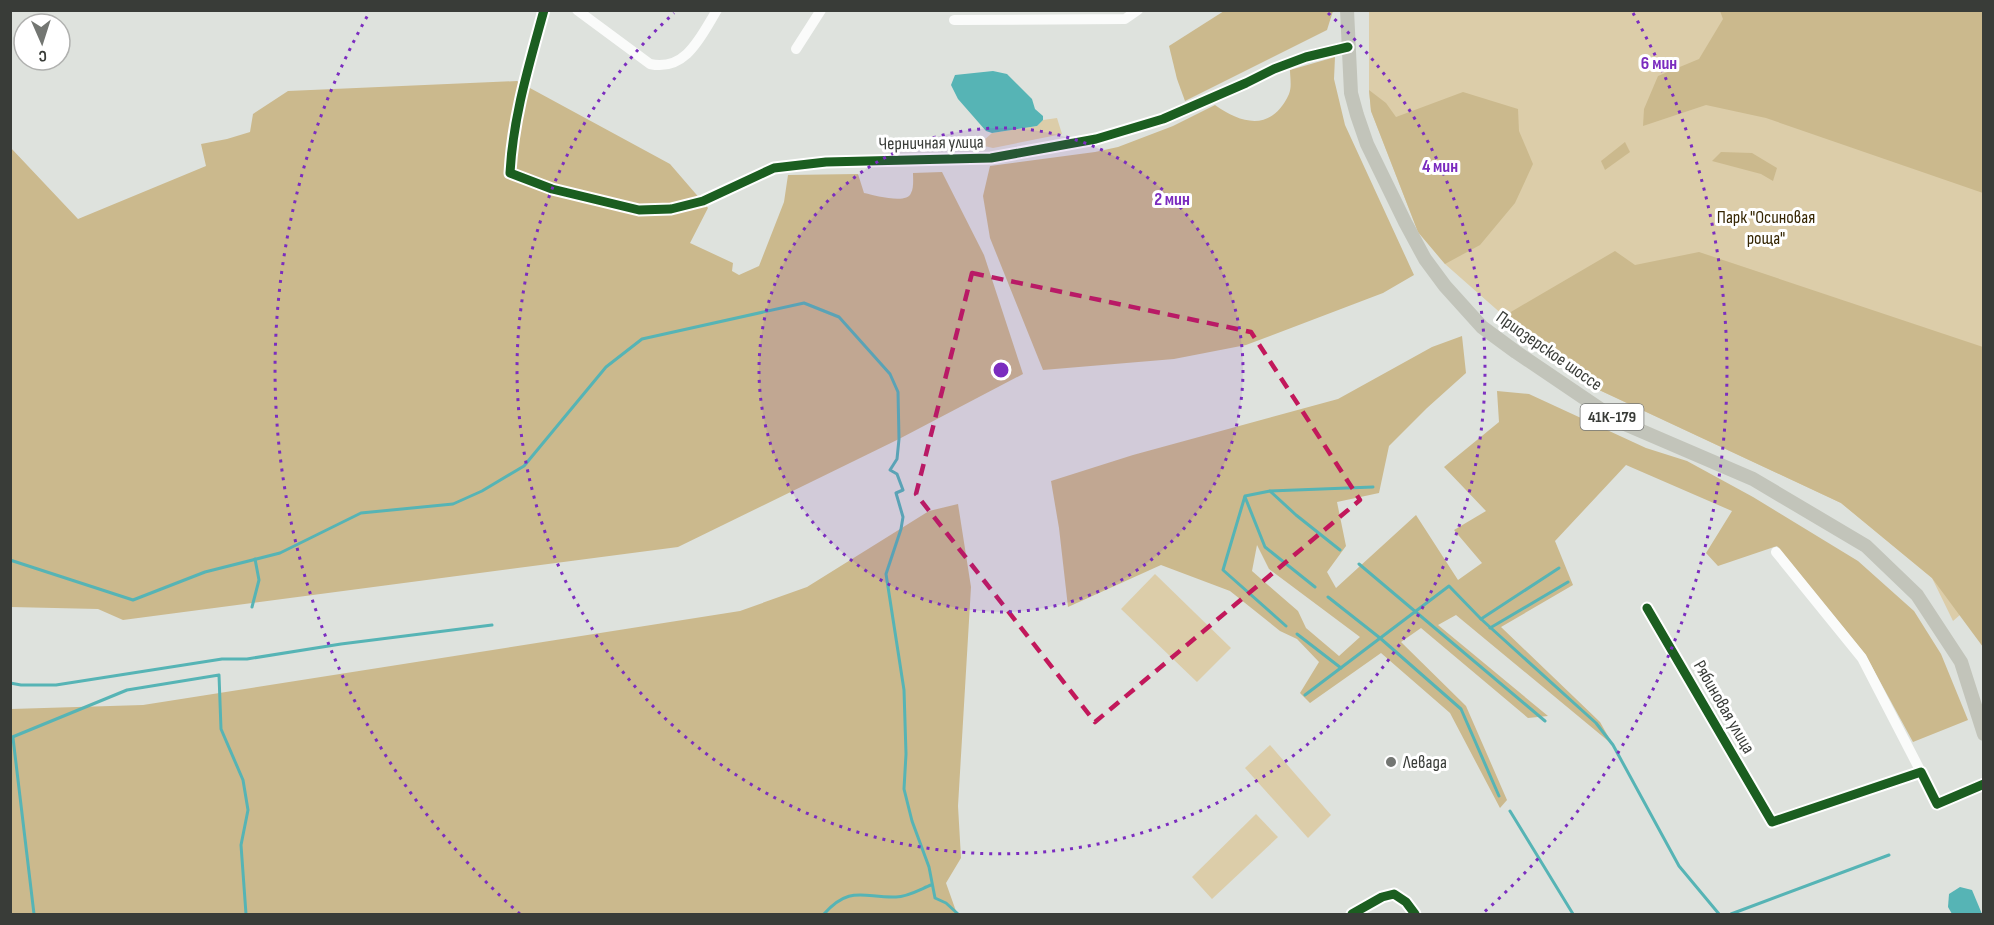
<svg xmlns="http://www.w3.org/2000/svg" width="1994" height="925" font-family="'Sofia Sans Condensed',sans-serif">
<rect width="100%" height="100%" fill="#dee2dd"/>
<g fill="#dccda9">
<polygon points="1369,11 1983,11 1983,595 1953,621 1932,578 1841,503 1597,389 1504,316 1445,264 1418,232 1371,111 1369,90"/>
<polygon points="1057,118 1062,134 993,148 984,146 983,141 992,133 1037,126 1043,120"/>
<polygon points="1155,574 1231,648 1197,682 1121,609"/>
<polygon points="1270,745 1331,815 1308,838 1245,768"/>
<polygon points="1256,814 1278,837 1212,899 1192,877"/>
</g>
<g fill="#cbb98d" fill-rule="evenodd">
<polygon points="1224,11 1333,10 1333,11 1327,30 1185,101 1177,79 1169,46"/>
<polygon points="1720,11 1983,11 1983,193 1766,118 1706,105 1643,126 1644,109 1658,76 1699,59 1723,19"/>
<path d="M1335 57 1334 79 1345 125 1414 275 1383 293 1246 345 1174 359 1043 370 990 238 983 196 990 166 1095 152 1118 147 1173 126 1215 105C1243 125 1272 131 1289 94 1292 87 1290 77 1290 70Z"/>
<path d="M517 81 670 164 708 208 690 243 733 263 732 271 739 275 759 266 784 202 788 175 858 174 864 193C874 195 907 205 911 193 914 188 913 178 913 173L942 172 984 255 1023 374 899 439 678 547 123 620 98 609 11 607 10 147 78 219 206 166 201 144 227 139 250 132 253 114 288 91Z"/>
<polygon points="1369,90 1386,103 1396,117 1463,92 1518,109 1519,131 1533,164 1515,203 1480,245 1445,264 1418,232 1371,111"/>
<polygon points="1625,142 1630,152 1605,170 1601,161"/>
<polygon points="1721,152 1752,153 1777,168 1773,181 1761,174 1712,161"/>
<polygon points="1615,251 1635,265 1699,252 1983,347 1983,647 1932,578 1841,503 1597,389 1504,316"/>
<path d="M1462 336 1466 373 1427 408 1389 446 1379 493 1337 502 1346 546 1327 572 1336 588 1416 515 1458 580 1482 563 1454 530 1486 511 1444 467 1499 422 1497 391 1529 394 1646 448 1687 461 1753 497 1858 561 1914 611 1941 654 1968 720 1913 742 1865 654 1777 546 1718 566 1706 553 1732 511 1626 465 1555 541 1573 585 1501 627 1600 722 1613 745 1456 615 1438 625 1548 716 1528 718 1421 628 1401 642 1466 706 1507 800 1500 808 1450 713 1381 653 1310 703 1300 693 1319 662 1297 639 1280 631 1230 591 1161 565 1068 607 1059 528 1051 481 1133 455 1338 399 1432 347ZM1257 545 1269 569 1360 637 1339 656 1306 628 1298 611 1252 571Z"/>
<polygon points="958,504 971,587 958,806 961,858 946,883 957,914 11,914 11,709 143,705 740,611 807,587 929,511"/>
</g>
<g fill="#56b4b5">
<polygon points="993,71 1007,74 1032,99 1035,109 1043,116 1043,120 1037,126 992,133 986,131 958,99 951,85 955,75"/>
<polygon points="1960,887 1972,890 1982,914 1952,914 1948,907 1949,894"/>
</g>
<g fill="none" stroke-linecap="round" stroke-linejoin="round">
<g stroke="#56b4b5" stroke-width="3">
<polyline points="1270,491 1296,515 1340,550"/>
<polyline points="1245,497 1265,547 1315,587"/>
<polyline points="10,560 133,600 205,572 280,553 361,513 453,504 482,491 524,466 606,367 642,339 804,303 839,317 890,374 898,392 899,439 897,459 890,470 897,474 903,490 896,493 903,517 901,529 886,574 904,690 906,754 904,789 912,821 929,867 935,898 946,903 958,914"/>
<polyline points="1359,564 1545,721"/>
<polyline points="1328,597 1380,638 1461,709 1499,796"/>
<polyline points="252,607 259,580 255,559"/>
<polyline points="1481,619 1596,723 1613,745 1679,866 1719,914"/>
<polyline points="1286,626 1223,570 1245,496 1270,491 1373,487"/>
<polyline points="1490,628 1568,582"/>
<polyline points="1297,634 1341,668"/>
<polyline points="10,683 21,685 56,685 222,659 247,659 341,644 492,625"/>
<polyline points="1305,695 1449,586 1481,619 1559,568"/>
<polyline points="10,738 127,690 219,675 221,729 243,780 248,810 241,845 246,914"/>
<polyline points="13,738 34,914"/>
<polyline points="1510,811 1573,914"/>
<path d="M824 914C850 885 863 898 896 897 907 897 921 889 931 885"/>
<polyline points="1731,914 1889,855"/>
</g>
<g stroke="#fafbfa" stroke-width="10">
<path d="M544 10C529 65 513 117 510 173L552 189 639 210 671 209 703 201 774 168 826 162 991 158 1096 139 1163 119 1246 83 1274 69 1306 57 1348 47"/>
<path d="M577 10 650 64C686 72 701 36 717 10"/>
<polyline points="954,20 1125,19 1138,10"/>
<polyline points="796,49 821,10"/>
<polyline points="1776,552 1862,658 1921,772"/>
<polyline points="1647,608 1772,822 1921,772 1937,804 1984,784"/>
<polyline points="1352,914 1382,897 1394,894 1406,902 1415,914"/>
</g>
<polyline stroke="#c2c4ba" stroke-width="14" points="1347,10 1351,93 1357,115 1367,144 1405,222 1425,259 1445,286 1482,327 1516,352 1618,421 1753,479 1866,546 1917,595 1961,662 1984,734"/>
<g stroke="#fff" stroke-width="13">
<g id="cycleway">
<path d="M544 10C529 65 513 117 510 173L552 189 639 210 671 209 703 201 774 168 826 162 991 158 1096 139 1163 119 1246 83 1274 69 1306 57 1348 47"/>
<polyline points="1647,608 1772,822 1921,772 1937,804 1984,784"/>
<polyline points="1352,914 1382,897 1394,894 1406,902 1415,914"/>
</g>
</g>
<use href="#cycleway" stroke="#1b5e20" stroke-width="9"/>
</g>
<path fill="none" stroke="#c2185b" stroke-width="4.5" stroke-dasharray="12 8" stroke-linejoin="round" d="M972 273 1251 332 1360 500 1095 722 916 494Z"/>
<circle cx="1001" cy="370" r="242" fill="#7b2cbf" fill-opacity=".12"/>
<g fill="none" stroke="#7b2cbf" stroke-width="3" stroke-dasharray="3 6">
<circle cx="1001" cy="370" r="242"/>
<path d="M1328 13A484 484 0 1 1 674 13"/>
<path d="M520 914A726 726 0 0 1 369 13M1633 13A726 726 0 0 1 1482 914"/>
</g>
<circle fill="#737672" stroke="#fff" stroke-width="2" cx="1391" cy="762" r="6"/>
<g text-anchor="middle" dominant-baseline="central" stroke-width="6" stroke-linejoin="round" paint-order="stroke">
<rect fill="#fff" stroke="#747674" stroke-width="1.5" x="1580.5" y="404" width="63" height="26" rx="4.5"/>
<g font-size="16" font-weight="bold" fill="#393c38">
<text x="1612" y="417">41К-179</text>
</g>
<g font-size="18" fill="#393c38" stroke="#fff">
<text transform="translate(931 143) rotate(-1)">Черничная улица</text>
<text transform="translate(1549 351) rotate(35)">Приозерское шоссе</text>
<text transform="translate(1724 707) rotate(60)">Рябиновая улица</text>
</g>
<g font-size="18" fill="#362704" stroke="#fff">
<text x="1766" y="217">Парк "Осиновая<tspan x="1766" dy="21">роща"</tspan></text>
</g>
<g font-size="18" fill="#393c38" stroke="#fff" text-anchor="start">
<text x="1403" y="762">Левада</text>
</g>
</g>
<circle cx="1001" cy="370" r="9" fill="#7b2cbf" stroke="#fff" stroke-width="3"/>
<g font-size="18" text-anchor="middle" font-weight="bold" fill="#7b2cbf" stroke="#fff" stroke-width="6" stroke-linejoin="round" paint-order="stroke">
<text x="1659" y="69">6 мин</text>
<text x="1440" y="172">4 мин</text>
<text x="1172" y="205">2 мин</text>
</g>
<rect width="1994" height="925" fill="none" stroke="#393c38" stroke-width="24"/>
<g transform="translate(42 42) rotate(177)"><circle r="28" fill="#ffffff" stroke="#b0b1af" stroke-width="1.5"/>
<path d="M0-4.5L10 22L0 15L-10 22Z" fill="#737672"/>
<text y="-9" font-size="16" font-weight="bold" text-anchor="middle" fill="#393c38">С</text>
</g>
</svg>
